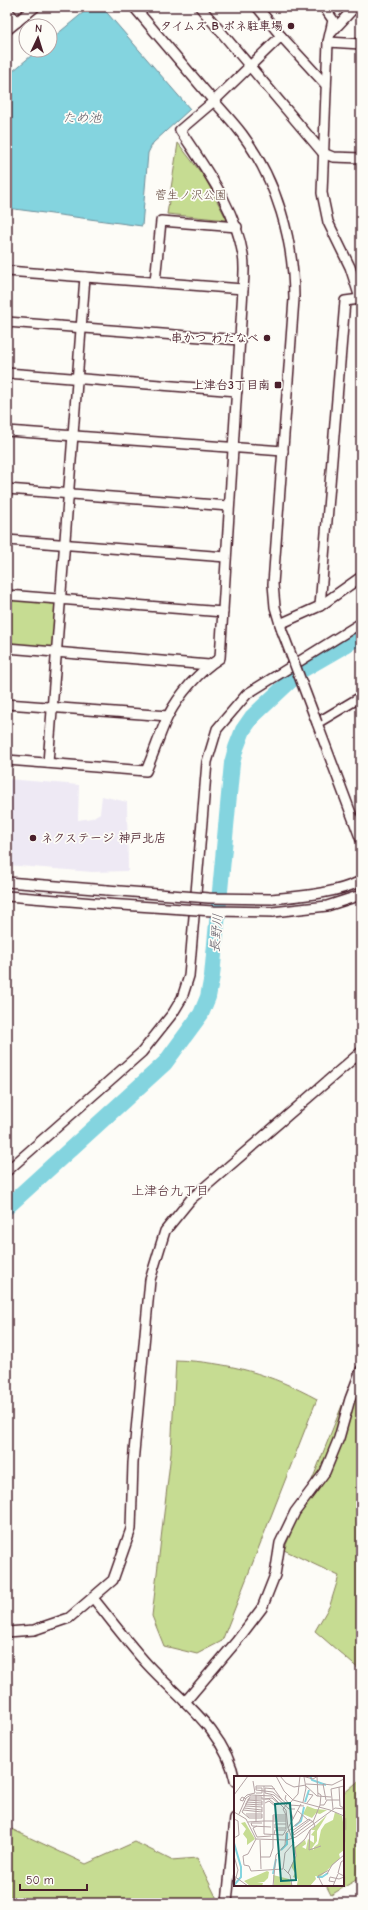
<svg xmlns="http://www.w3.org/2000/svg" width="368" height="1910" font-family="'Comic Neue','Klee One',sans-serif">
<rect width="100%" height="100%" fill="#fdfcf7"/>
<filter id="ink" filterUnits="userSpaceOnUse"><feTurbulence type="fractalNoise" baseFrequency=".025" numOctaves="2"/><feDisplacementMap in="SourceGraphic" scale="8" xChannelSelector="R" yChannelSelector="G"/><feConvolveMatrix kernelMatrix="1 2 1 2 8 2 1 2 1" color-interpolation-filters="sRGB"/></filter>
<g filter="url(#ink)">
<polygon fill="#eee9f4" points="7,779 79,785 78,820 92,818 100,813 102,796 127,802 128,871 92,872 7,865"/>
<g fill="#c6dc92" stroke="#887e5e">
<polygon points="178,143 205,178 227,220 167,214"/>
<polygon points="7,598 59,603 55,650 7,645"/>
<path d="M176 1360C228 1362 271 1374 317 1399L222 1641 197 1654 164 1646 152 1616 171 1453Z"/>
<polygon points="361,1375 361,1671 315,1631 330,1605 339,1576 284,1550 349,1388"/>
<polygon points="361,1779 361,1877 331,1895 326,1885 343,1885 343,1794"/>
<polygon points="7,1827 86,1864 135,1842 171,1860 197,1858 219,1903 7,1903"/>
</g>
<polygon fill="#84d4df" stroke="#6d8c97" points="90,7 102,7 190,109 153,143 148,153 142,226 7,208 7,76 38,50 50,50 50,40"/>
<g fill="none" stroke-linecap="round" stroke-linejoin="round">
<polyline stroke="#84d4df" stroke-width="16" points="7,1207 165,1063 201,1014 208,997 212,976 232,763 236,748 243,730 252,717 302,670 361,636"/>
<g stroke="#4a1f2b" stroke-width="12">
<g id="minor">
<path d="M134 7C156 33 178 59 200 85 214 102 229 117 242 134 277 181 294 240 294 299L273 584 275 607 282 631"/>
<polyline points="200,7 323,153 333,157 361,158"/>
<polyline points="324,7 333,20 328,42 322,193 328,222 350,267 361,301"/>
<polyline points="7,10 17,22"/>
<polyline points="7,30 35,7"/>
<polyline points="331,33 355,7"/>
<polyline points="281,36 326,85"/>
<polyline points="328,42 361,44"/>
<polyline points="7,271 243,289"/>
<polyline points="155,282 161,221 237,227"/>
<polyline points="7,322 240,340"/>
<polyline points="7,373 237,391"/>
<polyline points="7,431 283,451"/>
<polyline points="7,489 229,506"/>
<polyline points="7,540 226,557"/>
<polyline points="7,595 223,612"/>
<polyline points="320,606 345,301 360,299"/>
<polyline points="280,624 320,606 361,577"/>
<polyline points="7,648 209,665"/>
<polyline points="359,698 317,723 361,840"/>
<polyline points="7,704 168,716"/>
<path d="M7 760 146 771C154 753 160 733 168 716 179 695 199 671 220 658L243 289C244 278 245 266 243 255 235 207 206 170 180 130L214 101 281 36 257 7"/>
<polyline points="48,763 85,277"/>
<polyline points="7,882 107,890"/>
<polyline points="7,896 107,904"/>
<path d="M272 899C301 896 334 894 361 881"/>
<polyline points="273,912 327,906 361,895"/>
<polyline points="7,1171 142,1052 173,1013 182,998 189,976 207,762 217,729 247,694 361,623"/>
<path d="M93 1598C111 1620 128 1643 147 1664 179 1699 226 1731 235 1781"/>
<polyline points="7,1632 34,1630 69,1618 113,1580 131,1529 133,1463 150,1280 165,1231 191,1199 361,1052"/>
<polyline points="185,1702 236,1642 262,1608 275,1575 280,1543 295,1512 325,1472 339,1438 350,1399 361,1370"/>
<polyline points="227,1903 235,1818"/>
</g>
</g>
<use href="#minor" stroke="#fdfcf7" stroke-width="9"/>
<g stroke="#4a1f2b" stroke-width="12" stroke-linecap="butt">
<g id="minor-bridge">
<polyline points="282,631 317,723"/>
<polyline points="107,890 209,898 272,899"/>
<polyline points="107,904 213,911 273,912"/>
</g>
</g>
<use href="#minor-bridge" stroke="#fdfcf7" stroke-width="9"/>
</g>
</g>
<g fill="#4a1f2b" stroke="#fdfcf7" stroke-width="1.5">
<circle cx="291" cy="26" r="4"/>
<circle cx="267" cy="338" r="4"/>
<rect x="274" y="381" width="8" height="8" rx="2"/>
<circle cx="33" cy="838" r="4"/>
</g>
<g text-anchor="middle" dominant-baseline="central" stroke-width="3.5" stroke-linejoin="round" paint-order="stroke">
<g font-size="12" font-weight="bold" fill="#4a1f2b" stroke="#fdfcf7" text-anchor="end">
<text x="283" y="26">タイムズ B ポネ駐車場</text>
<text x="259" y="338">串かつ わたなべ</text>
<text x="270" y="385">上津台3丁目南</text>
<text x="41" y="838" text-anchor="start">ネクステージ 神戸北店</text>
</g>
<g font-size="12" fill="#694e45" stroke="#fdfcf7">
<text x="191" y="195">菅生ノ沢公園</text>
</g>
<g font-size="13" font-style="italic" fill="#5b5561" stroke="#fdfcf7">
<text x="82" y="117">ため池</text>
<text transform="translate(216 933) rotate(-85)">長野川</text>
</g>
<g font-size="13" fill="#4a1f2b" stroke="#fdfcf7">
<text x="170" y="1190">上津台九丁目</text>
</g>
</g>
<g transform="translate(234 1776)">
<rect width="110" height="110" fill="#fdfcf7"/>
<path d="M73 30 81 33 93 34 86 38 82 37 78 42 69 38ZM101 36 108 40 109 46 110 42V74L105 78 106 82 86 101 81 100 82 103 76 110H40L39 99 55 103 58 109H63L64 103 59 101 61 97 57 90 62 80 59 72 71 64 72 68 68 71 72 73 74 63 80 67V60L77 59 81 54H77L93 39 83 55V65L78 72 80 74V71L84 68 87 54 91 48 99 44ZM11 46 21 63 13 69V63L9 58 12 53 7 47ZM33 95 35 96 34 102 30 106H23L29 107 28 110H16L10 105Z" fill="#c6dc92"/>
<path fill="none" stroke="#84d4df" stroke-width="2" d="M76 0 78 4 92 9M71 26 75 14M61 50 67 45 70 31M0 67 7 91V101L0 109M47 74 53 68V57M39 98 42 83M83 101H88L94 97"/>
<path fill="none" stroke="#b5a4a5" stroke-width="1" d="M42 0 50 15 59 24 96 34 110 40M46 0 52 7 60 11 72 9M68 0 79 3 84 0M83 1 84 20M72 8 90 9M72 10 83 20 97 21M105 11 106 30 110 32M41 13 31 12V17L40 19 55 33H61M22 14 39 16 53 28 49 33 52 39V54L49 59 30 58V45H39M22 14V10H38L48 24M22 17H28V12H22M84 17 87 19 86 29 79 46 81 50 76 54 75 74 87 70M0 19 14 0M52 19 51 23 55 28 59 43M12 23 8 21 6 24 9 25 10 22 13 19 21 17 19 5M14 23H35L42 29M31 23 38 22 44 27 42 29M92 24 89 8 98 9 110 3M12 26 28 27M69 26 72 12 70 1M31 27 35 25 41 30M73 27 79 19 74 18M11 28 28 29V25L13 24M55 28 64 18 66 0M55 29 70 30M86 29H90L93 24H106M10 32 28 34M99 33 97 13 110 10M9 34 28 36V31L11 30M64 35 74 44M0 36 12 43 22 63 53 64 62 61 101 32 110 33M5 38 12 22 17 19 38 20 52 34 54 52 60 67 51 77 49 93 17 95 15 90 10 89 9 80 14 78 22 63M12 38H28M28 38V42H15L8 36 16 21H28V23M13 40H28M39 41H52M0 43 4 45 5 59 0 62M39 43H52M22 45V19M39 45H52M14 46 30 45V10M28 47H17L18 50 37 51M23 50 19 52 23 61 37 60M52 52H41V48H52M54 52 67 28M59 57 58 55 75 43 79 46M59 57 60 59 79 45M59 57 76 44M40 59 41 54H51M26 64 27 93M0 80 4 94 0 109M26 81H36L39 72V39H52M110 84 107 86 104 97 110 100M50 93 56 99 58 110M54 97 62 80 61 72 71 63 76 54M93 98 98 89 110 79M0 100 14 110M101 106 95 105 96 101 105 103 110 101M39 110 42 79 51 69 52 57 65 46 68 39M89 110 84 100 95 94M99 110 104 98"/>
<path fill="#0f766e" fill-opacity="0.15" stroke="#0f766e" stroke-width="2" d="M56 27 62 104 47 105 41 28Z"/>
<rect width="110" height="110" fill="none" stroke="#4a1f2b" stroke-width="2"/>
</g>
<rect width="368" height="1910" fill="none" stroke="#fdfcf7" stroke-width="24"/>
<rect x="12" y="12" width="344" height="1886" fill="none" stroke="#4a1f2b" stroke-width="1.5" filter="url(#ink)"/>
<g transform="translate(38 38) rotate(4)"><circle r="19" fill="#fdfcf7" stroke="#b5a4a5"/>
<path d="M0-3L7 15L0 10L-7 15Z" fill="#4a1f2b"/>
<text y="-6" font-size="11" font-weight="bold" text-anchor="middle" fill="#4a1f2b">N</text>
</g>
<path d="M20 1884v6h67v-6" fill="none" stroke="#4a1f2b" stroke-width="2"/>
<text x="26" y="1884" font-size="12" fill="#4a1f2b" stroke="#fdfcf7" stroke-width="3" paint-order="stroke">50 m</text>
</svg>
